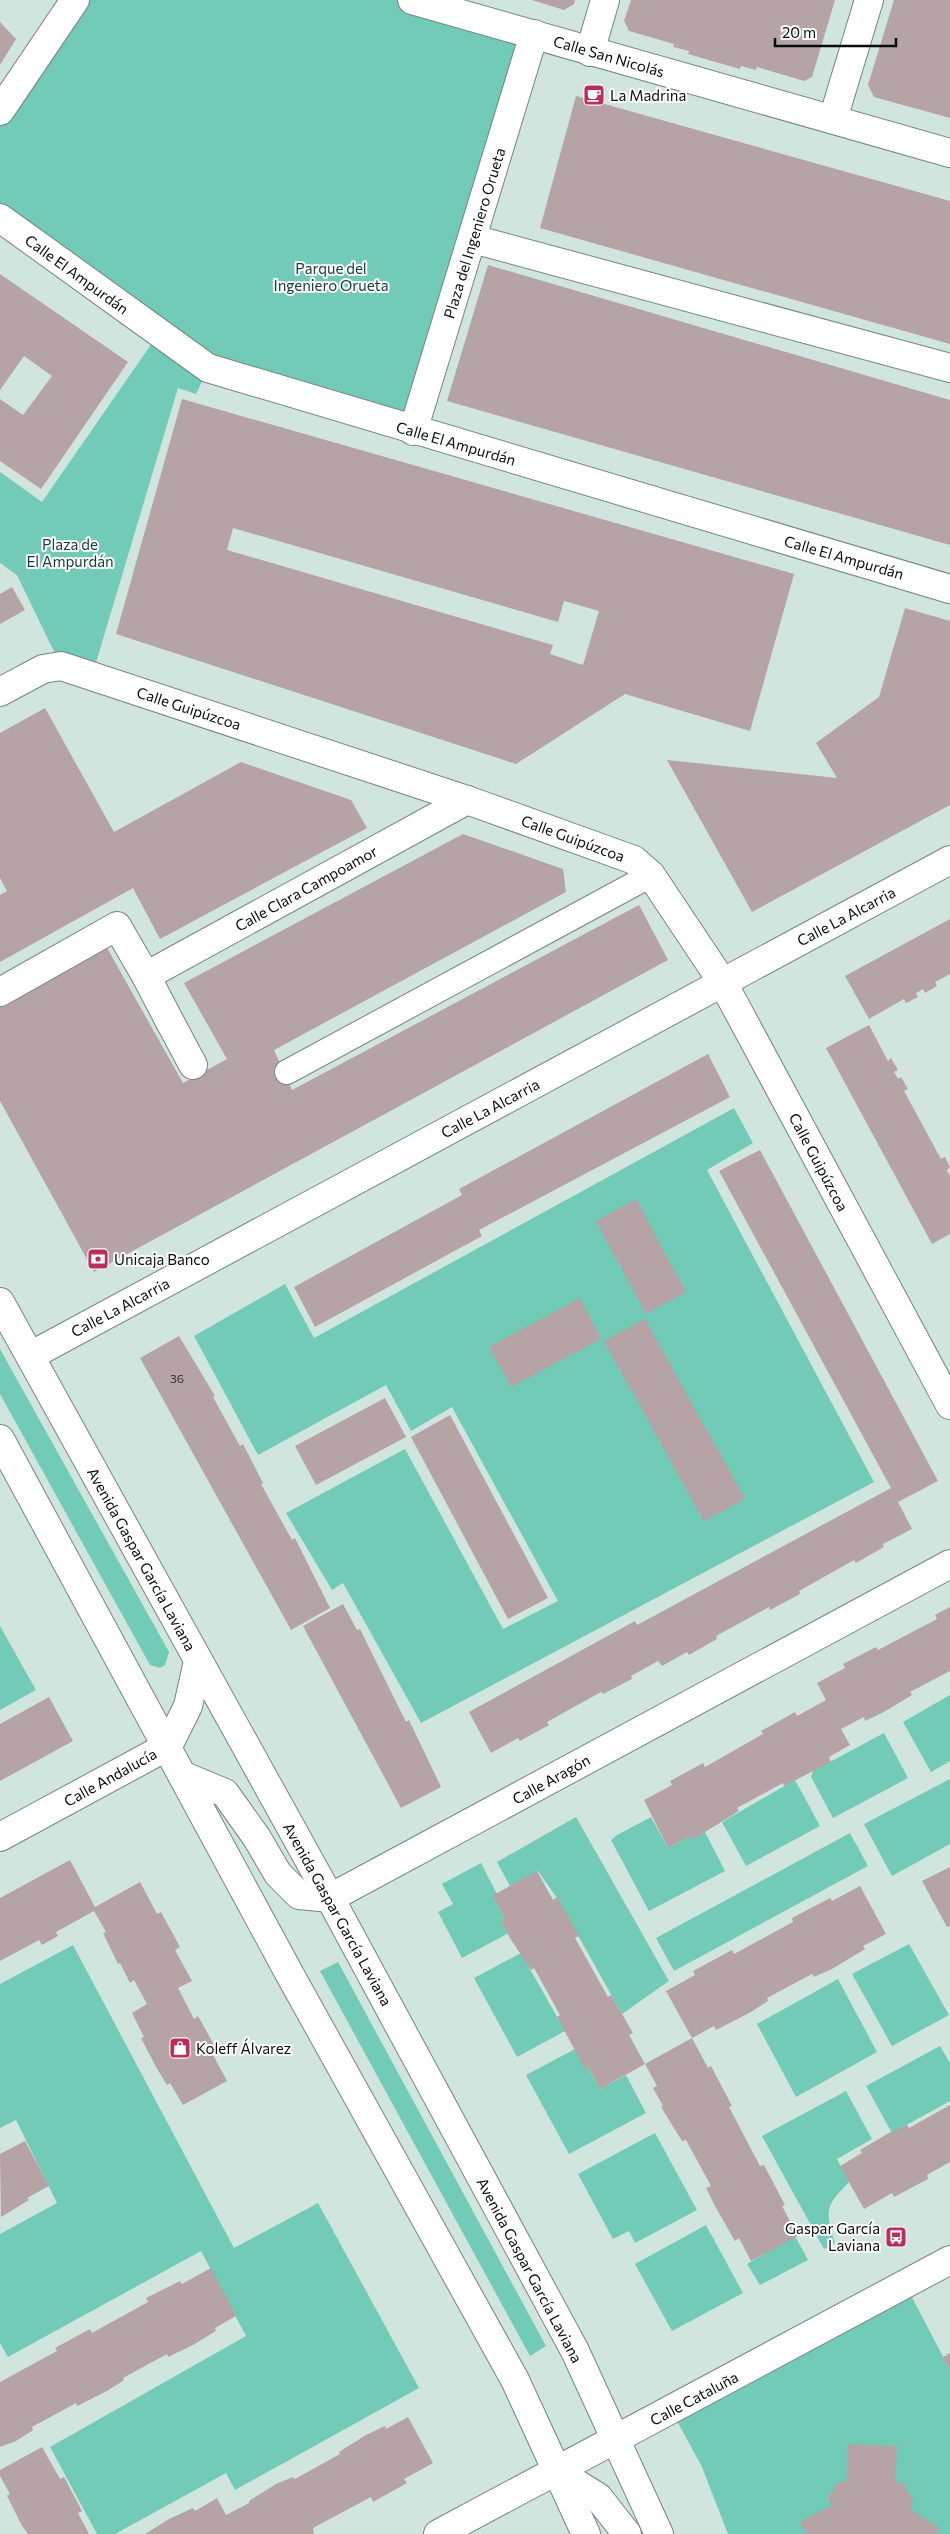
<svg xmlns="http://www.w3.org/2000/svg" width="950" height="2534" font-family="Commissioner,sans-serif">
<rect width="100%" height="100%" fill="#d1e5df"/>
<g fill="#71cbb6">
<polygon points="75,0 412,0 534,34 413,431 208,369 196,394 178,388 92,676 61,666 17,575 0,563 0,472 42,502 159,333 0,218 0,111"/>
<polygon points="734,1108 753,1143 707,1170 874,1482 421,1723 343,1583 332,1590 286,1513 405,1449 503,1629 558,1601 452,1407 411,1431 386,1385 258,1455 194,1336 285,1284 314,1338"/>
<polygon points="0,1349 169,1652 165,1665 160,1668 150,1665 0,1394"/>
<polygon points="0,1626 36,1690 0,1710"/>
<polygon points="950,1695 950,1761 931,1772 903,1722"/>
<polygon points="884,1733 908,1778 833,1818 811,1777 813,1771"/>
<polygon points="950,1779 950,1844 892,1876 864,1824"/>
<polygon points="795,1780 820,1826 746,1866 722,1822"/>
<polygon points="576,1817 669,1981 622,2014 557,1898 538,1871 510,1886 497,1862"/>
<polygon points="651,1817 668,1848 690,1836 693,1839 705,1832 725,1871 649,1911 611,1840 617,1835"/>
<polygon points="850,1833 868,1866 674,1971 656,1938"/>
<polygon points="481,1863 497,1894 492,1896 505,1918 501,1920 509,1933 462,1958 438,1912 453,1904 442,1884"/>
<polygon points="909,1944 949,2015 892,2046 852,1974"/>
<polygon points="73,1945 234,2248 318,2203 419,2388 235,2490 226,2473 115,2534 97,2534 50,2447 246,2336 201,2251 8,2357 0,2343 0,2234 57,2203 16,2120 0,2128 0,1984"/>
<polygon points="521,1953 565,2031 517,2057 474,1978"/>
<polygon points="338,1962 546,2346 530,2356 320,1971"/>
<polygon points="838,1979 877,2052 796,2097 757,2024"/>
<polygon points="940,2046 950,2063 950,2101 892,2133 866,2086"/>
<polygon points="575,2049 585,2068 588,2066 600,2089 626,2075 646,2113 569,2154 526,2075"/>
<path d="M846 2091 872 2139 837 2159 849 2182C825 2207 825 2210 835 2243L824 2249 762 2136Z"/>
<polygon points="655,2133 697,2210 635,2243 629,2231 613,2239 578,2174"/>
<polygon points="706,2225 743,2293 672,2331 635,2264"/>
<polygon points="795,2236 808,2260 760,2285 747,2264"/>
<polygon points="905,2284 950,2370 950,2534 728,2534 702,2467 671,2410"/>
</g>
<g fill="#b6a3a6" fill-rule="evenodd">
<polygon points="532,0 575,0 574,4 564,10"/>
<polygon points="631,0 835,0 812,77 804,81 757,67 756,70 741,66 740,69 688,54 689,51 673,47 674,44 629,31 624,21"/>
<polygon points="894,0 950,0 950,118 874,97 868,85"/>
<polygon points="0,22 16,39 0,65"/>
<polygon points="576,96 950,201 950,344 540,228"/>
<polygon points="488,265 950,400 950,545 447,401"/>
<polygon points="0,274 128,362 41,489 0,461 0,399 23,415 52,376 24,356 0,390"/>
<path d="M182 399 794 574 750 731 625 694 516 764 116 634ZM233 528 558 622 564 601 599 611 583 665 550 654 553 645 227 550Z"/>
<polygon points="12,587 25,610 0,624 0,594"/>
<polygon points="905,608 950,621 950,805 752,912 667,760 837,778 816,743 879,697"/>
<polygon points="45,708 114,832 241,762 351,800 367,828 160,939 133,888 0,962 0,895 7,891 0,878 0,733"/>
<polygon points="463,834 563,869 566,892 274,1050 292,1090 639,905 668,960 94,1272 0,1101 0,1004 106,946 183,1083 227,1059 184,983"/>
<polygon points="950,919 950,974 935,982 937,986 925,993 923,989 916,993 918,997 906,1003 904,999 869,1019 845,976"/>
<polygon points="869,1025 888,1061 891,1058 898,1070 894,1072 898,1079 901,1077 908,1089 904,1091 941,1159 945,1157 950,1167 947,1170 950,1176 950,1234 932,1244 826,1048"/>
<polygon points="708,1054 730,1097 479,1230 482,1236 315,1327 294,1287 462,1195 459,1189"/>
<polygon points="760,1150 938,1481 898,1502 912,1529 883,1544 884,1547 856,1563 854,1560 799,1591 800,1594 770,1610 769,1607 716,1636 717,1639 689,1655 687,1652 662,1666 658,1661 631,1676 632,1679 603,1694 601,1692 547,1722 549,1725 520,1741 518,1738 491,1753 469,1712 635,1621 637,1625 891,1488 719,1171"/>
<polygon points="636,1199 686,1292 646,1314 596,1221"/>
<polygon points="580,1298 601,1339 511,1387 489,1347"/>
<polygon points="645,1319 745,1499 704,1521 604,1341"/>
<polygon points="179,1336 215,1396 213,1397 240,1446 243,1444 263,1483 261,1484 292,1540 295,1538 330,1608 291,1630 140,1358"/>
<polygon points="385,1398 406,1437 316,1485 295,1446"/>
<polygon points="450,1415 548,1598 508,1619 411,1437"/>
<polygon points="343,1604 357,1630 360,1629 406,1722 409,1720 441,1787 401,1808 303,1626"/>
<polygon points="950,1607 950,1671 910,1692 912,1695 884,1712 865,1721 864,1717 841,1729 850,1745 829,1757 831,1762 784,1786 783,1783 737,1808 739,1811 692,1840 690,1836 668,1848 644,1800 672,1785 670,1781 703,1763 705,1767 763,1734 761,1731 795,1712 797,1716 826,1700 817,1683 845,1668 843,1664 876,1647 878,1650 937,1619 935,1615"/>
<polygon points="49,1697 73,1741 0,1781 0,1724"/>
<polygon points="70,1860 95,1907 140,1882 157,1914 161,1912 180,1947 175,1950 192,1981 178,1988 194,2019 198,2016 217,2050 212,2053 227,2081 183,2105 170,2083 167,2085 156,2067 141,2038 144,2037 132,2013 147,2004 134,1980 130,1983 120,1963 118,1964 103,1933 106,1932 94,1911 56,1932 58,1936 42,1945 39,1940 0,1961 0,1898"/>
<polygon points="950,1867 950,1926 947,1927 922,1881"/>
<polygon points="537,1871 553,1900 557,1897 579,1936 575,1938 608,1997 611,1995 633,2033 629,2035 645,2064 600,2089 588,2066 585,2069 557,2017 560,2015 534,1968 531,1970 510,1938 501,1920 505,1918 492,1896"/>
<polygon points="860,1886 886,1934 863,1946 865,1949 832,1969 814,1977 812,1974 767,1998 768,2001 751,2012 716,2030 714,2026 692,2038 666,1991 695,1975 693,1971 732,1950 734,1954 793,1922 792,1918 830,1898 832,1901"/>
<polygon points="692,2038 708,2068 711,2066 732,2106 729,2107 760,2166 764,2165 785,2205 782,2206 798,2236 751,2261 739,2238 735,2241 715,2206 706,2188 711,2186 686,2140 682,2141 661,2107 663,2106 653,2088 657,2086 645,2064"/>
<polygon points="950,2105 950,2162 927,2175 928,2179 894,2197 892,2193 864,2209 840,2166 862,2153 860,2150 889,2133 907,2125 909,2128"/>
<polygon points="25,2141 49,2186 27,2198 29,2200 1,2217 0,2154"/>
<polygon points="211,2268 236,2316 215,2328 216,2331 193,2345 168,2357 167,2354 123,2378 124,2380 107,2391 77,2406 76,2403 32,2427 33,2430 16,2441 0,2447 0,2382 57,2351 55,2348 90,2329 92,2333 148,2302 146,2298 180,2281 182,2284"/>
<polygon points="950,2353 950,2370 943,2357"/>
<polygon points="408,2417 433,2463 404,2479 407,2483 373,2502 371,2497 313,2528 314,2534 145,2534 169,2519 193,2508 195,2511 217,2498 226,2515 249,2503 249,2501 276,2484 293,2477 295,2479 340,2454 339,2452 366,2435 385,2426 386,2429"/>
<polygon points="848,2444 897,2446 895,2483 903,2483 914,2501 910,2509 940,2528 936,2534 807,2534 800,2522 832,2505 828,2498 839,2481 847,2482"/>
<polygon points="42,2447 60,2479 64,2477 82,2511 78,2513 89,2534 28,2534 22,2526 7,2496 10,2494 0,2476 0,2470"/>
</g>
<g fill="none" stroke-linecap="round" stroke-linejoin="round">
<g stroke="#748681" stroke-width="26">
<polyline id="service" points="287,1072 651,875"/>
</g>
<g stroke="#748681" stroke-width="30">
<g id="pedestrian">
<polyline points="473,239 950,368"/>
<polyline points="413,431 534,34"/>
<polyline points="170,1022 193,1065"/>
</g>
</g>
<g stroke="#748681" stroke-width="30">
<g id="minor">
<polyline points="412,0 950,153"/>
<polyline points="590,52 605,0"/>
<polyline points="0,111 75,0"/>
<polyline points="833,119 869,0"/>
<polyline points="0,218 208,368 950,589"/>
<polyline points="0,692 43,669 61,666 467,800 634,860 651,875 723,983 950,1405"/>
<polyline points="146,976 170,1022"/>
<polyline points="0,992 117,926 146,976 467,800"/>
<polyline points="30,1356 950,860"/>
<polyline points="184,1776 225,1793 257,1838 278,1874 299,1895 330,1898 950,1564"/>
<polyline points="0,1837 168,1746 188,1706 198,1661"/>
<polyline points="558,2472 598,2497 627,2534"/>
<polyline points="438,2534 950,2260"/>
</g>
</g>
<g stroke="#748681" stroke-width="30">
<g id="primary">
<polyline points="0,1302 330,1898 575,2351 659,2534"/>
<polyline points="0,1439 289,1973 515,2380 586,2534"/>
</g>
</g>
<use href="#service" stroke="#fff" stroke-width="24"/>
<use href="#pedestrian" stroke="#fff" stroke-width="28"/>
<use href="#minor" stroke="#fff" stroke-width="28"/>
<use href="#primary" stroke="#fff" stroke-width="28"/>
</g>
<defs>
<g id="cafe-square" transform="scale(1.125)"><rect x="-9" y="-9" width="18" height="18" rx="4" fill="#bb2d5a" stroke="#fff"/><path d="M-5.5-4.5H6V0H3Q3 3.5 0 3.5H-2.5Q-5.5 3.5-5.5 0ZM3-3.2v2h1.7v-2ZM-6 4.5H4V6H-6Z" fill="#fff"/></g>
<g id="bank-square" transform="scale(1.125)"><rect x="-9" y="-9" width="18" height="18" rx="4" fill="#bb2d5a" stroke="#fff"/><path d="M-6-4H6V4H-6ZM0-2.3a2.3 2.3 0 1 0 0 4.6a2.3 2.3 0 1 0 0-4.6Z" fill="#fff"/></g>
<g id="shop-square" transform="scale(1.125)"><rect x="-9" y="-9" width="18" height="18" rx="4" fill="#bb2d5a" stroke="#fff"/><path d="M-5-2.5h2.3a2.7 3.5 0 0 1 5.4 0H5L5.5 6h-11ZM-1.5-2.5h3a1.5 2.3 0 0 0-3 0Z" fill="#fff"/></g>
<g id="bus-square" transform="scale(1.125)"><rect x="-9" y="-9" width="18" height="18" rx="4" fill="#bb2d5a" stroke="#fff"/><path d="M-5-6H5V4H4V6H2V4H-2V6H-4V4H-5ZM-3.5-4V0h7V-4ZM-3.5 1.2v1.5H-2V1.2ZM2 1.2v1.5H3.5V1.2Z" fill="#fff"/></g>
</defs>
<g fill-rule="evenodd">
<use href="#cafe-square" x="594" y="95"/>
<use href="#bank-square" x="98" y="1259"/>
<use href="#shop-square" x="180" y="2048"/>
<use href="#bus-square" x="896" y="2237"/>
</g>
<g text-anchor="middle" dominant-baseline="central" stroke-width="4" stroke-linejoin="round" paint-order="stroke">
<g font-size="12" fill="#343332">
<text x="177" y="1378">36</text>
</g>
<g font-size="15" fill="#080e0c" stroke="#fff">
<text transform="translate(609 56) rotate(16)">Calle San Nicolás</text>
<text transform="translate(474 233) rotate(-73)">Plaza del Ingeniero Orueta</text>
<text transform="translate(77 274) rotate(36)">Calle El Ampurdán</text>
<text transform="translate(456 443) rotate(16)">Calle El Ampurdán</text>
<text transform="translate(844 557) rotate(16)">Calle El Ampurdán</text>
<text transform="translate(189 708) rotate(18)">Calle Guipúzcoa</text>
<text transform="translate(573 838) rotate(20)">Calle Guipúzcoa</text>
<text transform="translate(306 888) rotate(-29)">Calle Clara Campoamor</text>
<text transform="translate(846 916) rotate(-28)">Calle La Alcarria</text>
<text transform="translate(490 1108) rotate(-28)">Calle La Alcarria</text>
<text transform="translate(819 1162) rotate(62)">Calle Guipúzcoa</text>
<text transform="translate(120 1307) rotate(-28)">Calle La Alcarria</text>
<text transform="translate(142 1559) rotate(61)">Avenida Gaspar García Laviana</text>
<text transform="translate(110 1777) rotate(-29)">Calle Andalucía</text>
<text transform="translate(551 1779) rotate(-29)">Calle Aragón</text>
<text transform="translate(338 1914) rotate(61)">Avenida Gaspar García Laviana</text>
<text transform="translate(530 2270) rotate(62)">Avenida Gaspar García Laviana</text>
<text transform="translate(694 2398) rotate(-28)">Calle Cataluña</text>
</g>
<g font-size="15" fill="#080e0c" stroke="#fff" text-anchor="start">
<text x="610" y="95">La Madrina</text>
<text x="114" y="1259">Unicaja Banco</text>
<text x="196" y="2048">Koleff Álvarez</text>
<text x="880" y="2228" text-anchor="end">Gaspar García<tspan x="880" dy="17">Laviana</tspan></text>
</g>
<g font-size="15" fill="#144036" stroke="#fff">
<text x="331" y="268">Parque del<tspan x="331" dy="17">Ingeniero Orueta</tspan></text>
<text x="70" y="544">Plaza de<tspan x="70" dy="17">El Ampurdán</tspan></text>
</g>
</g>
<path d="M775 38v8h121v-8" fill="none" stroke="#080e0c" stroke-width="2.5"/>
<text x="782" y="38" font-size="15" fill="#080e0c" stroke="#ffffff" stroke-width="4" paint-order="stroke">20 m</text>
</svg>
